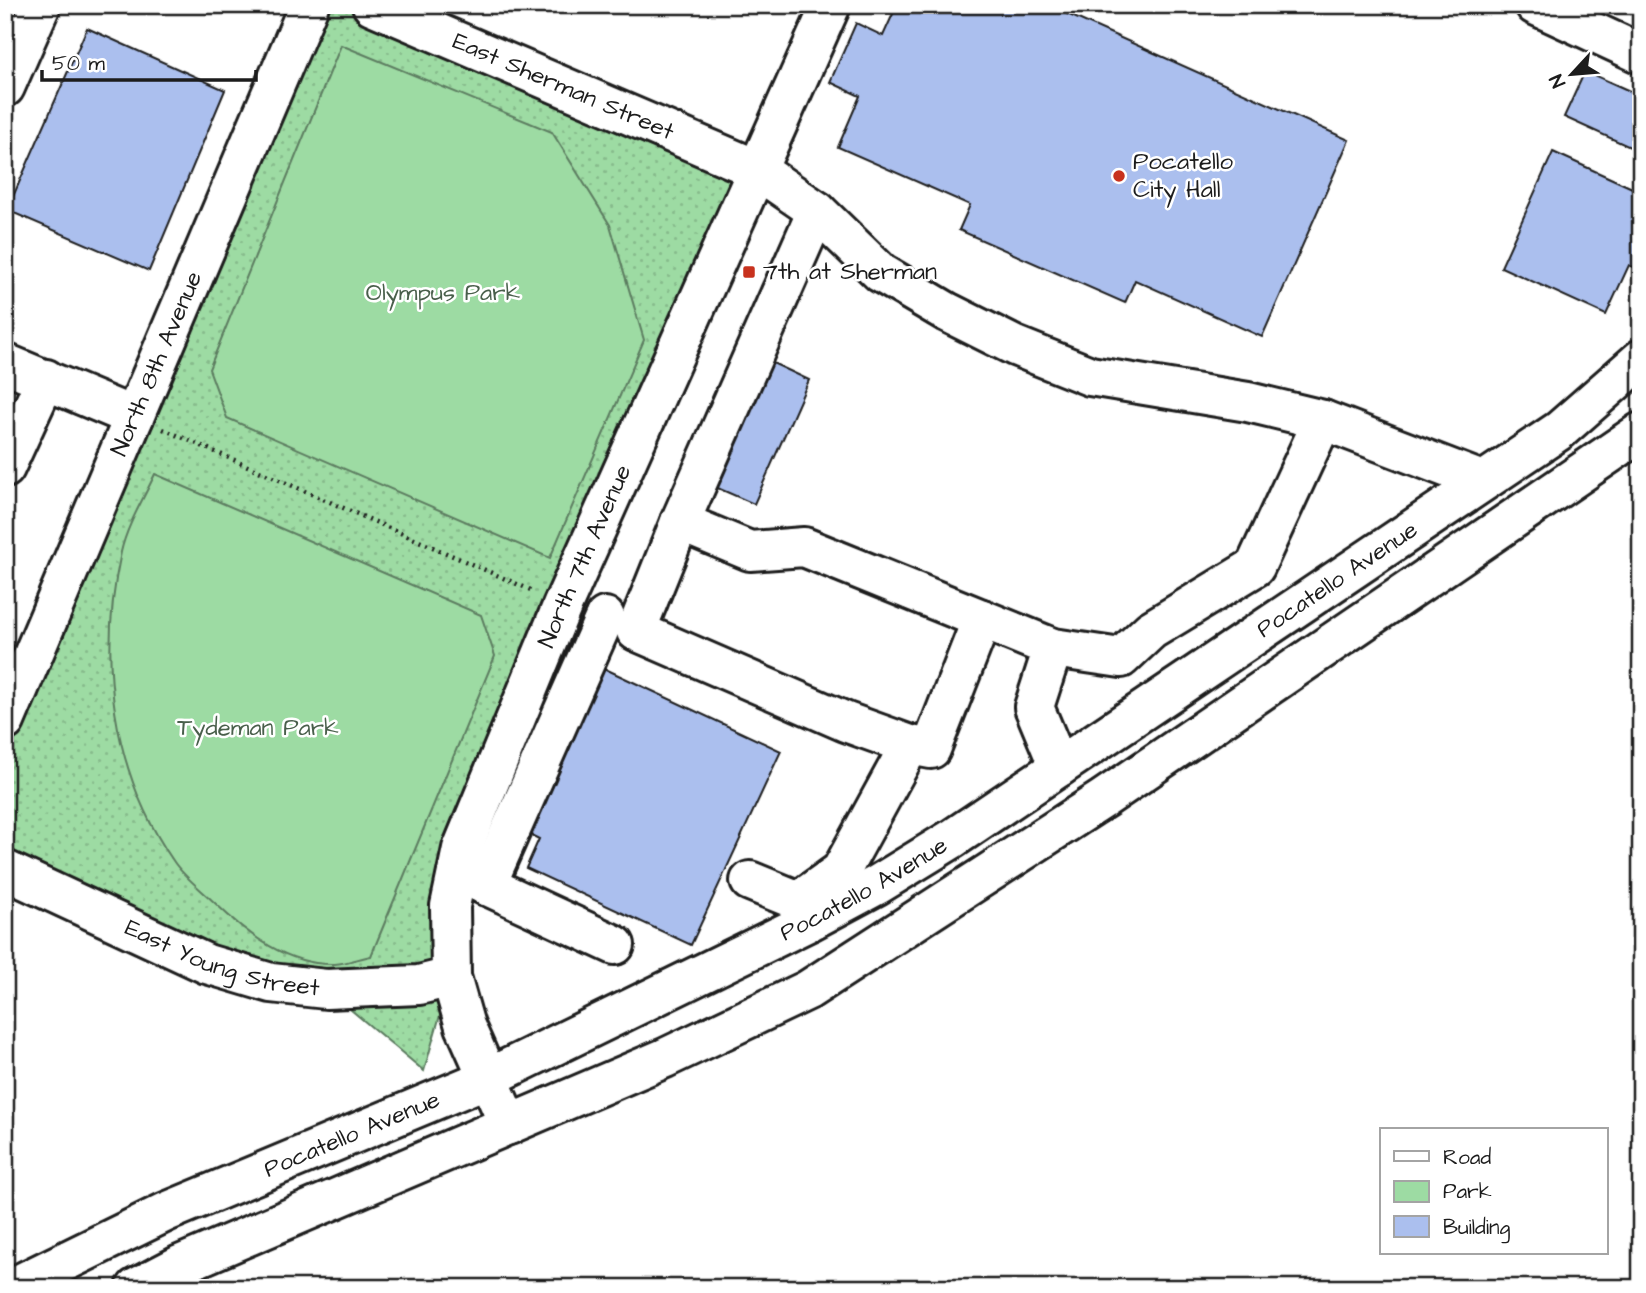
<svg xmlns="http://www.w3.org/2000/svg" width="1646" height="1293" font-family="'Architects Daughter',sans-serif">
<defs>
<pattern id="green-dots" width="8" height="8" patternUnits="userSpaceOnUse" patternTransform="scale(1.75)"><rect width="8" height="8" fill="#9ddba3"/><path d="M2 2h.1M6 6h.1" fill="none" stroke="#87bb8c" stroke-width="1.8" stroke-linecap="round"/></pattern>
</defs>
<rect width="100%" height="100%" fill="#fff"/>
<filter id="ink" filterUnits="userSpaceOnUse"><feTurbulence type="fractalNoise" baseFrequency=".0143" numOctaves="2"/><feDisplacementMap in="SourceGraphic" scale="14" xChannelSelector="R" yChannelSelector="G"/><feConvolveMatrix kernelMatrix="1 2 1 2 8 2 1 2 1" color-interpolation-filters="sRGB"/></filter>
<g filter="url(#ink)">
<polygon fill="url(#green-dots)" stroke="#5c7c60" stroke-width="2" points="309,5 372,5 756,169 462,849 451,977 424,1071 326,989 5,870 5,721"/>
<g fill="#9ddba3" stroke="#5c7c60" stroke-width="2">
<polygon points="341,45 552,132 610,225 644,340 550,558 227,418 209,369"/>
<path d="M155 474 481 615 495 656 371 956C360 958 347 963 335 964 288 966 247 934 215 903 202 890 184 877 174 862 111 771 98 658 121 552 127 525 144 498 155 474Z"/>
</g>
<g fill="#abbfee" stroke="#1c1c1c" stroke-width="2">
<polygon points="897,5 1047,5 1349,140 1262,337 1135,280 1125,303 959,230 970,205 838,147 860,96 830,82 856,23 883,36"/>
<polygon points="87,28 225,90 149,271 7,210"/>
<polygon points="1585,71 1641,96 1641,152 1564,117"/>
<polygon points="1553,152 1641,192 1641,271 1629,265 1606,315 1501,267"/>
<polygon points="762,358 809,380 754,504 706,483"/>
<polygon points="599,666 781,751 691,945 526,868 539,839 523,831"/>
</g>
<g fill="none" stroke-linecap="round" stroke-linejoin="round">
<g stroke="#1c1c1c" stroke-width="44">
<g id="minor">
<path id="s1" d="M372 5 756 169 817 211 881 273 947 312 1015 346 1090 376 1248 402 1323 420 1482 481"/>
<polyline points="1535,5 1641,54"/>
<polyline points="5,87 41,5"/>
<polyline points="817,211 680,522 636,631 846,722 910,745 931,749 982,619"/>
<polyline points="5,363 134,417"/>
<polyline points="5,468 46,379"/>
<polyline points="680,522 750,551 804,547 1053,648 1121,658 1151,630 1255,567 1323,420"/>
<polyline points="1053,648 1034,707 1059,767"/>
<path id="s2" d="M5 721 309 5"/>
<path id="s3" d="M5 870 207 964 271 983 326 989 419 985 451 977"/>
<polyline points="464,875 615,945"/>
<polyline points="750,881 799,901 841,871 910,745"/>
<polyline points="486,886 605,617"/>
<path id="s4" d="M509 1125 465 1026 451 977 450 906 462 849 563 604 831 5"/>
</g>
</g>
<g stroke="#1c1c1c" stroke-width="44">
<g id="major">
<path id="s5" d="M11 1288 166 1212 488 1078 808 922 877 885 952 839 1560 430 1641 359"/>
<polyline points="136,1288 180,1265 665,1058 808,990 1103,799 1641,432"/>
</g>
</g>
<polyline stroke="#1c1c1c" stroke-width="4.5" stroke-dasharray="2 5" stroke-linecap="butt" points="163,429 533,591"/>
<use href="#minor" stroke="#fff" stroke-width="38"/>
<use href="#major" stroke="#fff" stroke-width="38"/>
</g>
</g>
<g fill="#c8321e" stroke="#fff" stroke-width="2.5">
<circle cx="1119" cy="176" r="7"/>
<rect x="742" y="265" width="14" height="14" rx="3.5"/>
</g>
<g text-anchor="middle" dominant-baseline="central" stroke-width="5" stroke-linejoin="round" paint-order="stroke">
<g font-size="24" fill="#1c1c1c" stroke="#fff">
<text stroke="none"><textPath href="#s1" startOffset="208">East Sherman Street</textPath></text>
<text stroke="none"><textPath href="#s2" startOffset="388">North 8th Avenue</textPath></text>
<text stroke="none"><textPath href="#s4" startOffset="606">North 7th Avenue</textPath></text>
<text stroke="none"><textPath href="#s5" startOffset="1508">Pocatello Avenue</textPath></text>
<text stroke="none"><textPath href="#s5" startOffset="942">Pocatello Avenue</textPath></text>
<text stroke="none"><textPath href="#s3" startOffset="236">East Young Street</textPath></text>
<text stroke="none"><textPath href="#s5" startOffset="374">Pocatello Avenue</textPath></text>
</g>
<g font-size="24" fill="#1c1c1c" stroke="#fff" text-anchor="start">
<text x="1133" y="162">Pocatello<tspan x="1133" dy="28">City Hall</tspan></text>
<text x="763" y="272">7th at Sherman</text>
</g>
<g font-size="24" fill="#495f4b" stroke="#fff">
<text x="443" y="293">Olympus Park</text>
<text x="258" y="728">Tydeman Park</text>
</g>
</g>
<rect width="1646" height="1293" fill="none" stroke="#fff" stroke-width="28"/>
<rect x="14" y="14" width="1618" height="1265" fill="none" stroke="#1c1c1c" stroke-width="2.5" filter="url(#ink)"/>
<rect x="1380" y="1128" width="228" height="126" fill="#ffffff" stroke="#a4a4a4" stroke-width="2"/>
<rect x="1394" y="1151" width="35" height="10" fill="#ffffff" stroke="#a4a4a4" stroke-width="2"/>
<text x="1443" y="1164" font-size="21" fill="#1c1c1c">Road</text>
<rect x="1394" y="1181" width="35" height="21" fill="#9ddba3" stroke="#a4a4a4" stroke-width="2"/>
<text x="1443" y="1198" font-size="21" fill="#1c1c1c">Park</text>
<rect x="1394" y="1216" width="35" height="21" fill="#abbfee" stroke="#a4a4a4" stroke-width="2"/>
<text x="1443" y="1234" font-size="21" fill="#1c1c1c">Building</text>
<g transform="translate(1572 74) rotate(244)" stroke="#ffffff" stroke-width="5" paint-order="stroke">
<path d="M0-5L12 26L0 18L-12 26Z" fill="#1c1c1c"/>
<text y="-10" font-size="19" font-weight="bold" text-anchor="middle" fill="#1c1c1c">N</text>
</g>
<path d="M42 70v10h214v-10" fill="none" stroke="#1c1c1c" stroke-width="3.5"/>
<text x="52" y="70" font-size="21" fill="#1c1c1c" stroke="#ffffff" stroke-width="5" paint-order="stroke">50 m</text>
</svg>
